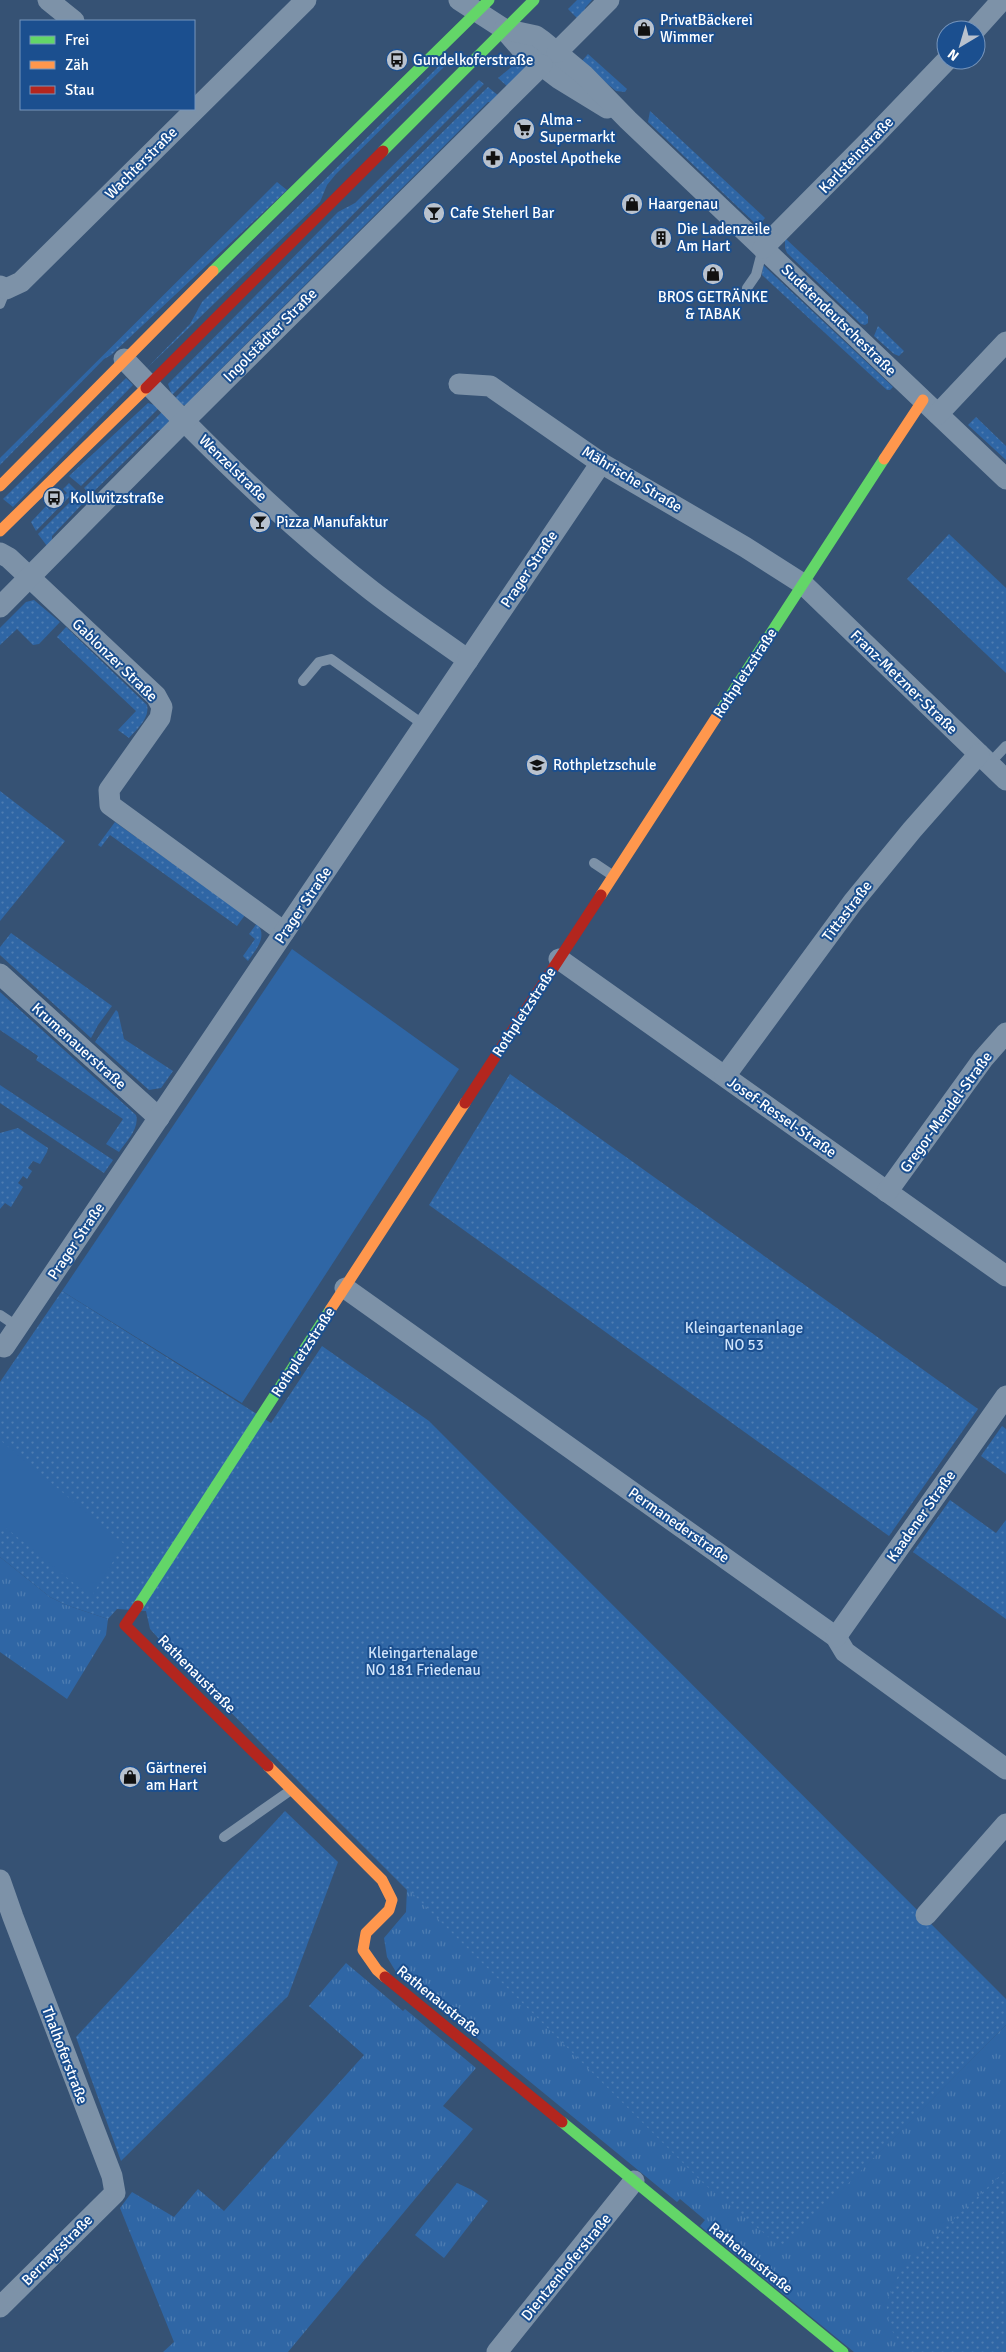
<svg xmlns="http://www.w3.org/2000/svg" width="1006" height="2352" font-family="Signika,sans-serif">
<defs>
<pattern id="grass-dots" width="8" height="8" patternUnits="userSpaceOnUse" patternTransform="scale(1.25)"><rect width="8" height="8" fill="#2f66a5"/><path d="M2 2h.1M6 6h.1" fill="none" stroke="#4e7db2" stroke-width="1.8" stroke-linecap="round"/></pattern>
<pattern id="park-tufts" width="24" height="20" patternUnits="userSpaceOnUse" patternTransform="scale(1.25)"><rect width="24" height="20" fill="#2f66a5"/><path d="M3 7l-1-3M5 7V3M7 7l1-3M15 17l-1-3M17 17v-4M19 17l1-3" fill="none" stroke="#4e7db2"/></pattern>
</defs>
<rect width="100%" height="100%" fill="#365274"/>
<g fill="url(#grass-dots)">
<polygon points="577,0 592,0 585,8 586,14 580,21 568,9"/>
<polygon points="588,54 627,89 625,92 616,91 581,62"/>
<polygon points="450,55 453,58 336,174 327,185 320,202 146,369 190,324 202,302"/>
<polygon points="520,60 526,62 525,70 509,88 498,78"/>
<polygon points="479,80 484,84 172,395 168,384 338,212 355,203"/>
<polygon points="488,87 500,97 496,102 488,102 195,395 194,400 188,405 183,405 174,399"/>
<polygon points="650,111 765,218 758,226 648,122"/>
<polygon points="277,182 287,190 111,355 104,359 0,465 0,458"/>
<polygon points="785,238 868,316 868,323 865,325 861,324 787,253 785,248"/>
<polygon points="763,265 893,387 890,390 887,390 762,275"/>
<polygon points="878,326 904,351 899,356 894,354 874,336"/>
<polygon points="126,378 133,385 13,507 3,499"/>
<polygon points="148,403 160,407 81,486 69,476"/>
<polygon points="163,411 170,419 164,430 157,430 90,495 84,488"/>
<polygon points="976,417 1006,446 1006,460 968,425"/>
<polygon points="69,483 76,490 36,531 31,522 46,506 50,510 67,493 63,489"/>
<polygon points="80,492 87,499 52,536 52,543 47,546 38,534"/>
<polygon points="949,534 1006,588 1006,673 907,579"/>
<polygon points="34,600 60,622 39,644 33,645 17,629 0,645 0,628 26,602"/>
<path d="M66 627 147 705C150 718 137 729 129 738L118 730 136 711 57 637Z"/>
<polygon points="0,791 65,841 0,921"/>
<polygon points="115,822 245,915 237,926 110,835 101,847 98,845"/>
<path d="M257 923C268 937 256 949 248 961L243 956 255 939 249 934Z"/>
<polygon points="11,933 112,1006 98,1025 91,1038 0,955 0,947"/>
<path d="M0 992 136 1115C140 1128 126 1142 119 1152L106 1144 123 1119 36 1060 38 1056 0 1030Z"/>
<polygon points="116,1010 118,1012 124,1039 173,1071 161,1088 149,1090 95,1042"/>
<polygon points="510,1074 978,1409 889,1536 429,1205"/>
<polygon points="0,1085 113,1160 104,1173 0,1103"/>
<polygon points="18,1128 48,1148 47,1152 40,1164 33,1161 28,1168 32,1171 27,1179 23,1176 18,1183 23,1187 11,1207 5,1203 0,1209 0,1133"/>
<polygon points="62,1291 271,1423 322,1346 429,1421 1006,1999 1006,2025 815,2218 787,2254 718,2201 306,1789 159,1639 150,1629 146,1611 117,1609 108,1619 66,1605 50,1597 0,1557 0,1382"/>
<polygon points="1002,1426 1006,1429 1006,1474 981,1456"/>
<polygon points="950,1500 996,1533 1006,1520 1006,1619 913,1552"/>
<polygon points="285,1811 338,1862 288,1996 121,2161 76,2037"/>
<polygon points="1006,2155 1006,2352 892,2352 879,2292"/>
</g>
<g fill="url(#park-tufts)">
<polygon points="0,1557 50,1597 66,1605 108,1619 106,1635 67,1699 0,1652"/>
<polygon points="407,1888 704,2184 783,2249 1006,2025 1006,2170 901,2269 886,2303 890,2328 907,2352 854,2352 700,2226 705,2220 680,2199 677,2202 396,1972 387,1957 384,1938 406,1912"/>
<polygon points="346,1963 403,2011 405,2009 476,2068 443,2106 473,2129 288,2352 163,2352 174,2342 120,2208 132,2192 174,2217 198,2189 224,2211 364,2055 309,2006"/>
<polygon points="457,2183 472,2190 488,2201 444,2258 415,2235"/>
</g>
<g fill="#2f66a5">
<polygon points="292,949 459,1069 242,1403 62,1291"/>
<polygon points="0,1440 124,1544 91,1597 0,1523"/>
</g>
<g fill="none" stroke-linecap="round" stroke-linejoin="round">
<g stroke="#7d92a8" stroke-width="10">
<polyline points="747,288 756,275 763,248"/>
<polyline points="0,304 6,289"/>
<polyline points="303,681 319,662 331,659 424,725"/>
<polyline points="989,764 1006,746"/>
<polyline points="594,863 612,875"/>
<polyline points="0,1315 18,1327"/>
<polyline points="224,1837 291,1790"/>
</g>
<g stroke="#7d92a8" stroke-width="21">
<polyline points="48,0 74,21"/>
<polyline points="459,0 504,29 524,52 558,78 607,108"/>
<polyline points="504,29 536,36 543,41 584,75 628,120 1006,479"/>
<polyline points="975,30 1002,0"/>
<polyline points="557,52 609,0"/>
<polyline points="763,248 875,135 947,60"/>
<polyline points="0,286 6,289 21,282 306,0"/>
<path d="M124 359C202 441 283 522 372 591 403 615 436 637 468 660"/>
<polyline points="459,384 490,386 601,463 745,547 803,584 1006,780"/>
<polyline points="938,414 1006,342"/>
<polyline points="0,553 9,558 156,696 162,707 160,718 109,790 110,805 284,932"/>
<polyline points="0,607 184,421 542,65"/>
<polyline points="559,959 1006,1276"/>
<polyline points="0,974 159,1118"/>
<polyline points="725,1076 853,902 912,830 979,754"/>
<polyline points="887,1192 983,1059 1006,1033"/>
<polyline points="345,1288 836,1637 845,1652 1006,1769"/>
<polyline points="4,1347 601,463"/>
<polyline points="836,1637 1006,1396"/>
<polyline points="0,1880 13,1917 112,2176 115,2193 0,2307"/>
<polyline points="926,1915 1006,1824"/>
<polyline points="497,2352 634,2181"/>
</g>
<g stroke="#63d668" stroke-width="11">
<polyline points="383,151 534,0"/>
<polyline points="213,271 489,0"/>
<polyline points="721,710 884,459"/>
<polyline points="138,1606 330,1310"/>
<polyline points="562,2122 843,2352"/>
</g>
<g stroke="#ff974d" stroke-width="11">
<polyline points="884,459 923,400"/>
<polyline points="0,486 213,271"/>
<polyline points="0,531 146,388"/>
<polyline points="601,895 721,710"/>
<polyline points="330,1310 465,1103"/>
<polyline points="268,1766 382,1880 392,1900 389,1910 366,1933 363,1950 377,1970 385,1977"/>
</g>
<g stroke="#b3261e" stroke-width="11">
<polyline points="146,388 383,151"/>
<polyline points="465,1103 601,895"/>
<polyline points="138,1606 125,1625 268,1766"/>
<polyline points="385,1977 562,2122"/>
</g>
</g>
<defs>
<g id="shop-disc" transform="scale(1.125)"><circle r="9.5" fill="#b9c2ce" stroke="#1b4f8f"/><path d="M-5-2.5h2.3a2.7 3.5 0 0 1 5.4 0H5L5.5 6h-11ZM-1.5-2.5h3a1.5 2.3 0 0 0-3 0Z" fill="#111"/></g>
<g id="bus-disc" transform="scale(1.125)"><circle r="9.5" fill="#b9c2ce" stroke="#1b4f8f"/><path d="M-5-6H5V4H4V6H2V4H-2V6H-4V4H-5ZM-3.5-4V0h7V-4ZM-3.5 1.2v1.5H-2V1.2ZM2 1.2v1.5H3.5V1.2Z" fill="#111"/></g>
<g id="supermarket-disc" transform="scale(1.125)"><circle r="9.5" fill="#b9c2ce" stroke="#1b4f8f"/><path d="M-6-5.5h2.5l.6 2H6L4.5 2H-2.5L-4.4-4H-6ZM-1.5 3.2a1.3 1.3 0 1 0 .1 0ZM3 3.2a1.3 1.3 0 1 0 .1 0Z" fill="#111"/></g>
<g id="pharmacy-disc" transform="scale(1.125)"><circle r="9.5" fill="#b9c2ce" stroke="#1b4f8f"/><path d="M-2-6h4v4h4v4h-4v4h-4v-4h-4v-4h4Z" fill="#111"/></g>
<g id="bar-disc" transform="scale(1.125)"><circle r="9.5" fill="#b9c2ce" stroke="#1b4f8f"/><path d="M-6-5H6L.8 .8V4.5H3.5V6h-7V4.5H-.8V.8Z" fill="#111"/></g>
<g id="building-disc" transform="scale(1.125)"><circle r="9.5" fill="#b9c2ce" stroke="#1b4f8f"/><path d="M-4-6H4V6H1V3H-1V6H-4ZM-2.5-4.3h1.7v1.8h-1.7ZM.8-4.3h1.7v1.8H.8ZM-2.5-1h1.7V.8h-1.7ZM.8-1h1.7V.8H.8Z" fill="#111"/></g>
<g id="school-disc" transform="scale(1.125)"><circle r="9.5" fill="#b9c2ce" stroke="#1b4f8f"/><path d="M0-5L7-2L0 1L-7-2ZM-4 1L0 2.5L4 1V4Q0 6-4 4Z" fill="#111"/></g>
</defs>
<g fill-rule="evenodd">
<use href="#shop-disc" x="644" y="29"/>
<use href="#bus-disc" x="397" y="60"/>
<use href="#supermarket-disc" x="524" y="129"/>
<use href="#pharmacy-disc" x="493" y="158"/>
<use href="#shop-disc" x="632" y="204"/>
<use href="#bar-disc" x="434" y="213"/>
<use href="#building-disc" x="661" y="238"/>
<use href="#shop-disc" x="713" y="274"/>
<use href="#bus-disc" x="54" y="498"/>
<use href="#bar-disc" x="260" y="522"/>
<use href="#school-disc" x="537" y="765"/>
<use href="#shop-disc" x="130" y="1777"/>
</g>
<g text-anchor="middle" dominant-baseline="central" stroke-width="4" stroke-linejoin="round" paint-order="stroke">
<g font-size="15" fill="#fff" stroke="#1b4f8f" text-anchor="start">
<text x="660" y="20">PrivatBäckerei<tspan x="660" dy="17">Wimmer</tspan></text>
<text x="413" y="60">Gundelkoferstraße</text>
<text x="540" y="120">Alma -<tspan x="540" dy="17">Supermarkt</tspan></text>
<text x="509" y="158">Apostel Apotheke</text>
<text x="648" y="204">Haargenau</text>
<text x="450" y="213">Cafe Steherl Bar</text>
<text x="677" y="229">Die Ladenzeile<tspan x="677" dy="17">Am Hart</tspan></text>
<text x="713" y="297" text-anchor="middle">BROS GETRÄNKE<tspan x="713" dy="17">&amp; TABAK</tspan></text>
<text x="70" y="498">Kollwitzstraße</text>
<text x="276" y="522">Pizza Manufaktur</text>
<text x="553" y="765">Rothpletzschule</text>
<text x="146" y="1768">Gärtnerei<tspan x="146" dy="17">am Hart</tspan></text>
</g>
<g font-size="15" fill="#fff" stroke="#1b4f8f">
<text transform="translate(856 155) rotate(-46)">Karlsteinstraße</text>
<text transform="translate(141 163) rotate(-45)">Wachterstraße</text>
<text transform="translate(839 320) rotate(44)">Sudetendeutschestraße</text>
<text transform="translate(270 335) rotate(-45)">Ingolstädter Straße</text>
<text transform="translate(233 468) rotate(44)">Wenzelstraße</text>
<text transform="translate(632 479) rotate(31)">Mährische Straße</text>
<text transform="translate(529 569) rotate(-56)">Prager Straße</text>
<text transform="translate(115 660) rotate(44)">Gablonzer Straße</text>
<text transform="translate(745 673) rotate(-57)">Rothpletzstraße</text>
<text transform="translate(904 682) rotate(44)">Franz-Metzner-Straße</text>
<text transform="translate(303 905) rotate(-56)">Prager Straße</text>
<text transform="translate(847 911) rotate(-53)">Tittastraße</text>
<text transform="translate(524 1012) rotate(-57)">Rothpletzstraße</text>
<text transform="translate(79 1046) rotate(42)">Krumenauerstraße</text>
<text transform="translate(946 1112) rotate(-54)">Gregor-Mendel-Straße</text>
<text transform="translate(782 1117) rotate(35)">Josef-Ressel-Straße</text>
<text transform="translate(76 1241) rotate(-56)">Prager Straße</text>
<text transform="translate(303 1352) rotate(-57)">Rothpletzstraße</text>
<text transform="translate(921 1516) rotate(-55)">Kaadener Straße</text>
<text transform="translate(679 1525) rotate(35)">Permanederstraße</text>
<text transform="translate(197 1674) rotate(45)">Rathenaustraße</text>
<text transform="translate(439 2001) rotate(39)">Rathenaustraße</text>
<text transform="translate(65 2055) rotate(69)">Thalhoferstraße</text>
<text transform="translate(57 2250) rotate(-45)">Bernaysstraße</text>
<text transform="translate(751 2258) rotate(39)">Rathenaustraße</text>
<text transform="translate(566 2267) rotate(-51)">Dientzenhoferstraße</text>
</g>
<g font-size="15" fill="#cfe3fa" stroke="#1b4f8f">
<text x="744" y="1328">Kleingartenanlage<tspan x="744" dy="17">NO 53</tspan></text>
<text x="423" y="1653">Kleingartenalage<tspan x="423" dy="17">NO 181 Friedenau</tspan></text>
</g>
</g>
<rect x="20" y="20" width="175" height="90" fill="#1b4f8f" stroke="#7695bc"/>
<rect x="30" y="36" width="25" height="8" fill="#63d668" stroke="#7695bc"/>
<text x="65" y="45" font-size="15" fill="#ffffff">Frei</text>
<rect x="30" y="61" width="25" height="8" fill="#ff974d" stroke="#7695bc"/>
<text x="65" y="70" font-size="15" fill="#ffffff">Zäh</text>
<rect x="30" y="86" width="25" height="8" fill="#b3261e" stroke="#7695bc"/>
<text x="65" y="95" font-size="15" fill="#ffffff">Stau</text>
<g transform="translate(961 45) rotate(218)"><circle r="24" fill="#1b4f8f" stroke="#7695bc"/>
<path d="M0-4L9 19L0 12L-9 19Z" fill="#b9c2ce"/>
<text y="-8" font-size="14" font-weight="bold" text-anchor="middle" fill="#ffffff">N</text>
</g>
</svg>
